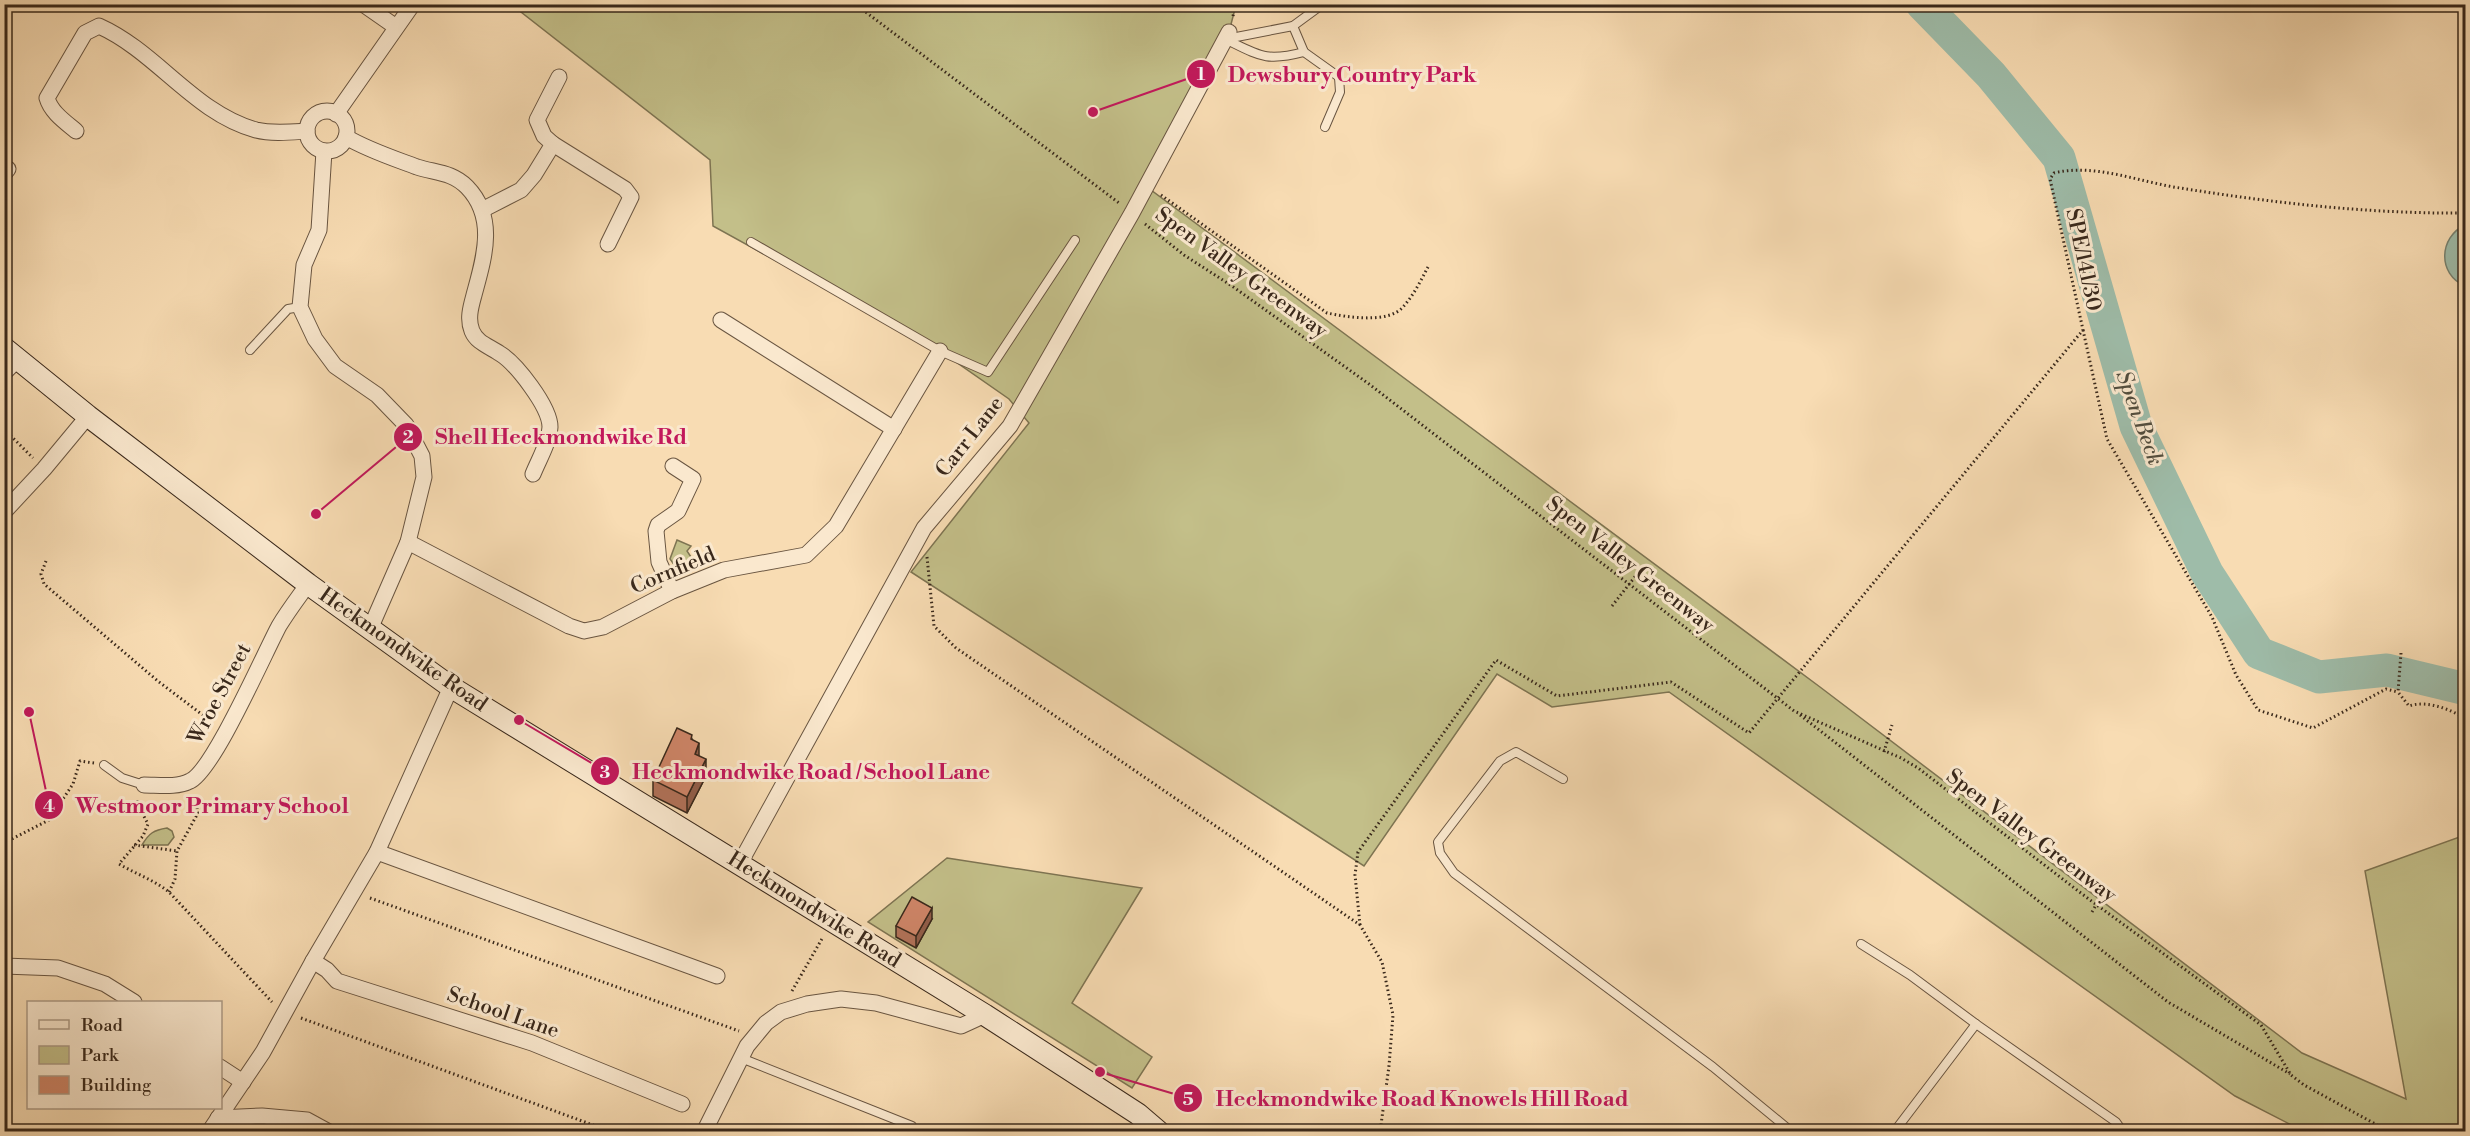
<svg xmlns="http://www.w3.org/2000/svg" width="2470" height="1136" font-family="'Libre Bodoni',serif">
<rect width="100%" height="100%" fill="#f8dcb3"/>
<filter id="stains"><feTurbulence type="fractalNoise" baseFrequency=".00333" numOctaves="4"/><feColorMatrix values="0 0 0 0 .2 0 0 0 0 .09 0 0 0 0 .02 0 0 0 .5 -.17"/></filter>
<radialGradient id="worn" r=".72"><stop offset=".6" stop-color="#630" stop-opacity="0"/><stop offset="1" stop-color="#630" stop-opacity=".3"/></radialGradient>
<g fill="#c3bf89" stroke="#7e7452" stroke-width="1.5">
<polygon points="512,5 1236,5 1229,32 1147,187 1820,687 2302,1053 2406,1099 2365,871 2465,835 2465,1131 2303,1131 2235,1096 1669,692 1552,707 1497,674 1364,866 911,572 1029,423 1009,399 940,351 713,226 710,160"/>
<polygon points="677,540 691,546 687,551 693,560 682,566 675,566 670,559"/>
<path d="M167 828 172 831 174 837 168 845H142C149 833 154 830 167 828Z"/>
<polygon points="947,858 1142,888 1072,1003 1152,1057 1132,1088 868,922"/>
</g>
<path fill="#9ebca9" stroke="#768170" stroke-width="1.5" d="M2465 225V286C2437 274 2439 237 2465 225Z"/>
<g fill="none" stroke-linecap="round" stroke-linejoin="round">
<polyline stroke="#9ebca9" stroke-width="33" points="1922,4 1991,75 2059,158 2136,426 2207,573 2259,653 2319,677 2387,670 2466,689"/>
<g stroke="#695541" stroke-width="10">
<g id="service">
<polyline points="1293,26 1304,52 1339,77 1340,92 1325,127"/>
<path d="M1225 39C1260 56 1266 62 1304 52"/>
<polyline points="1226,39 1293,26 1323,4"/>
<polyline points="751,242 940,351 988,372 1075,240"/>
<polyline points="250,350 288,309 300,307"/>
<polyline points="104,765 122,778 144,785"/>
<polyline points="1563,779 1516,752 1500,761 1438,842 1440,853 1454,873 1713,1067 1792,1132"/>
<polyline points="1861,944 1910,975 1976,1024 2116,1122 2123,1132"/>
<polyline points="741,1058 912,1126"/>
<polyline points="1894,1132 1976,1024"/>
</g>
</g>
<g stroke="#695541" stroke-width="17">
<g id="minor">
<polyline points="363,4 396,27"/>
<polyline points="559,77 537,120 544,136 553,144 625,189 631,197 608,244"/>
<circle cx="327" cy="131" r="20"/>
<polyline points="336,114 413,4"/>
<path d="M76 131C64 121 51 112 47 98L85 33 99 26C157 52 194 113 256 130 272 134 291 132 307 131"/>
<path d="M346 137C368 150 393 158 417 167 436 173 452 172 467 187 497 218 484 258 474 295 471 306 467 319 472 331 477 343 489 346 499 353 516 363 550 407 550 427 549 443 539 459 533 474"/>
<polyline points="324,151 319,230 304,265 300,307 315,339 335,366 377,395 406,425 422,456 424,477 408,542 370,629"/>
<polyline points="4,174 8,169"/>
<polyline points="482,210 521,190 534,175 553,144"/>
<polyline points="721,320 894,429"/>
<polyline points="4,373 17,360"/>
<polyline points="4,512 44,469 88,416"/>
<polyline points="408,542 569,626 584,631 603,627 672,591 724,570 806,555 836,526 940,351"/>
<polyline points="672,591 659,562 656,531 658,525 678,511 693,479 673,466"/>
<path d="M144 785C158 785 177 788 190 781 213 771 264 654 279 626 288 611 298 598 308 584"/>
<polyline points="377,852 717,976"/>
<polyline points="739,865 924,528 1010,426 1132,213 1229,32"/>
<polyline points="313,961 327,970 337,981 532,1043 682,1104"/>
<polyline points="4,966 58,968 105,984 134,1002"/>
<polyline points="220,1067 243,1082"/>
<polyline points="218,1118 262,1116 307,1120 329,1132"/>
<polyline points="209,1132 263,1052 313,961 377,852 451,687"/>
<polyline points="704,1132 747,1046 766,1023 781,1012 807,1004 841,999 876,1003 961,1026 985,1015"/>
</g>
</g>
<g stroke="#39281b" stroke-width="23">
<polyline id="secondary" points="4,348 88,416 308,584 451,687 985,1015 1138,1114 1159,1132"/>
</g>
<g stroke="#39281b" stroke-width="3" stroke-dasharray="1.5 3" stroke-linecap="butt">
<polyline points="855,4 1119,203"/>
<polyline points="1233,16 1236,4"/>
<path d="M1161 195 1327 313C1347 317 1388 324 1403 307 1414 295 1421 280 1428 267"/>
<polyline points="1145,224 1184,255 1232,286 1369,384 1794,711 1901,758 1918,768 2090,900 2261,1025 2291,1075 2304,1085 2390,1132"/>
<polyline points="2083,330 2107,439 2212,617 2236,675 2258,710 2313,728 2386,689 2398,692"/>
<polyline points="4,429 33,458"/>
<polyline points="927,557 934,626 956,648 1360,925 1382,962 1393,1015 1389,1066 1380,1132"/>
<polyline points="46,561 41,574 44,584 159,682 212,722"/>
<path d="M2401 653 2398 692 2409 706C2427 700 2450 709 2466 719"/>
<polyline points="1800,715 2168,1002 2290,1074"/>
<polyline points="1884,752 1892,725"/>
<path d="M138 800V805L148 824 143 836 119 864C136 874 154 880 169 892L272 1002"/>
<polyline points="4,843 49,820 73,784 80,761 94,763"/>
<polyline points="134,845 177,851"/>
<polyline points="169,892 175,879 177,851 198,813 195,797"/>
<polyline points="370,898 739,1031"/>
<polyline points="2092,912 2096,905"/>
<path d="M1360 925 1355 875 1358 852 1496 660 1557 696 1671 682 1749 733 2083 330 2050 179 2054 173C2095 163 2139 182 2180 188 2274 203 2370 214 2466 213"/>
<polyline points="792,991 823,937"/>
<polyline points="301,1018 612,1132"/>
</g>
<use href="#service" stroke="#fae8ce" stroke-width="8"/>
<use href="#minor" stroke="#fae8ce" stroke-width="15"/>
<use href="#secondary" stroke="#fae8ce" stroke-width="21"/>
<polyline stroke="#39281b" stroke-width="3" stroke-dasharray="1.5 3" stroke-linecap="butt" points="1612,606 1645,564"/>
</g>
<g fill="#b27259" stroke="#39281b" stroke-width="1.5">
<polygon points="692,739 706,776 687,813 653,796 653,780"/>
<polygon points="932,919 916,948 896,937 896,926"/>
</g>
<g fill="#915d49" stroke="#39281b" stroke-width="1.5">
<polygon points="699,743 699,759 695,754"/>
<polygon points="706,759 706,776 687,813 687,797"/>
<polygon points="932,908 932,919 916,948 916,936"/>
</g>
<g fill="#cf8568" stroke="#39281b" stroke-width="1.5">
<polygon points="677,728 692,735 691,739 699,743 695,754 706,759 687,797 653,780"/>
<polygon points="912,897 932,908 916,936 896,926"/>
</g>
<g text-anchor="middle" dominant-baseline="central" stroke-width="6" stroke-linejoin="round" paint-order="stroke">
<g font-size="21" fill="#39281b" stroke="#fae8ce">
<text transform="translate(2083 260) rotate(78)">SPE/141/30</text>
<text transform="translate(1241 273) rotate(36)">Spen Valley Greenway</text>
<text transform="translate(970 437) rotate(-52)">Carr Lane</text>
<text transform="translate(1630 565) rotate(38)">Spen Valley Greenway</text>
<text transform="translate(673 571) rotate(-23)">Cornfield</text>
<text transform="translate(403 650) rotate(35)">Heckmondwike Road</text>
<text transform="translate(220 694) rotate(-62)">Wroe Street</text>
<text transform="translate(2031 836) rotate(37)">Spen Valley Greenway</text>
<text transform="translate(814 910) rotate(32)">Heckmondwike Road</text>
<text transform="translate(503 1013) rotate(19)">School Lane</text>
</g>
<g font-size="22" font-style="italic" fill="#524d3e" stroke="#fae8ce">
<text transform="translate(2139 418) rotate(70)">Spen Beck</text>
</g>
</g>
<path fill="none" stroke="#c2185b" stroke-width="2" d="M1093 112L1201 74M316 514L408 437M519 720L605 771M29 712L49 805M1100 1072L1188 1098"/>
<g fill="#c2185b" stroke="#fae8ce" stroke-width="2">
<circle cx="1093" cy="112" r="6"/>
<circle cx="316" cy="514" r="6"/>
<circle cx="519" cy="720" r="6"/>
<circle cx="29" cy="712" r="6"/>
<circle cx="1100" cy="1072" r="6"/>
<circle cx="1201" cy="74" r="15"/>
<circle cx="408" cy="437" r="15"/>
<circle cx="605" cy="771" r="15"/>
<circle cx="49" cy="805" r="15"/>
<circle cx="1188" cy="1098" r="15"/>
</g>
<g font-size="18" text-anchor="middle" font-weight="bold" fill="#fff">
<text x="1201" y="80">1</text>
<text x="408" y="443">2</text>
<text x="605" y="778">3</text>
<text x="49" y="812">4</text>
<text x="1188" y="1105">5</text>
</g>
<g font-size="22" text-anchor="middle" font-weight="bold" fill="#c2185b" stroke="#fae8ce" stroke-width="6" stroke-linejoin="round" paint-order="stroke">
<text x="1352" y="82">Dewsbury Country Park</text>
<text x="561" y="444">Shell Heckmondwike Rd</text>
<text x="811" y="779">Heckmondwike Road / School Lane</text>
<text x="212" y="813">Westmoor Primary School</text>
<text x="1422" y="1106">Heckmondwike Road Knowels Hill Road</text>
</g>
<rect width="2470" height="1136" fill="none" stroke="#f8dcb3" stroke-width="24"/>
<rect x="6" y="6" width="2458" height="1124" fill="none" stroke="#39281b" stroke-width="3"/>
<rect x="12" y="12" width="2446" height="1112" fill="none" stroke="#39281b" stroke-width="1.5"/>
<rect x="27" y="1001" width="195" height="108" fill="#fae8ce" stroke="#ad9b86" stroke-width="1.5"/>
<rect x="39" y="1020" width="30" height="9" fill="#fae8ce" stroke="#ad9b86" stroke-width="1.5"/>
<text x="81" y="1031" font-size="18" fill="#39281b">Road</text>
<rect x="39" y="1046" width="30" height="18" fill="#c3bf89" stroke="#ad9b86" stroke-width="1.5"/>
<text x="81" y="1061" font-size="18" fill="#39281b">Park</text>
<rect x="39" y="1076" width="30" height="18" fill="#cf8568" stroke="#ad9b86" stroke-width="1.5"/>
<text x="81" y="1091" font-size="18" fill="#39281b">Building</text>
<rect width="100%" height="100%" filter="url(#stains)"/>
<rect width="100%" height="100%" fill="url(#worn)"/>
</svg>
